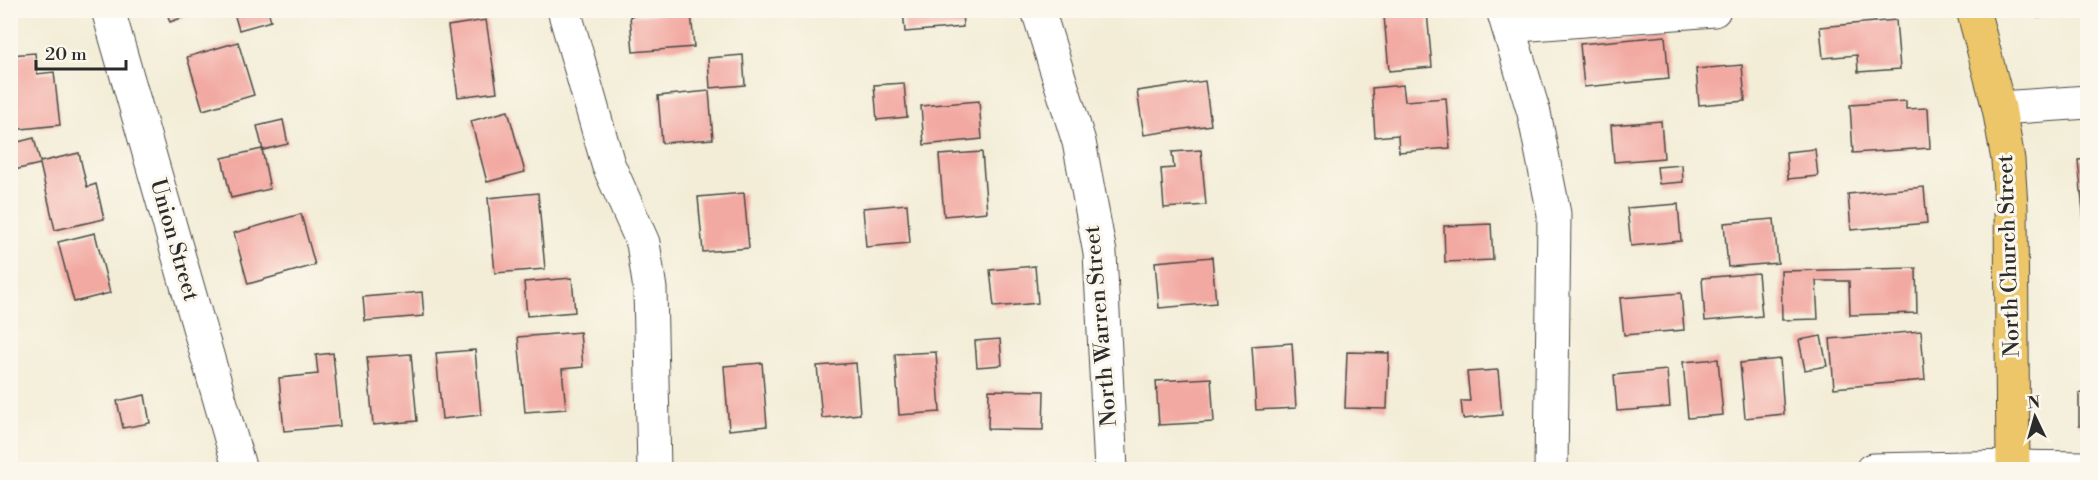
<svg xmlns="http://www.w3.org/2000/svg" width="2098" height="480" font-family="'Libre Bodoni',serif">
<rect width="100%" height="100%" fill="#fbf7ec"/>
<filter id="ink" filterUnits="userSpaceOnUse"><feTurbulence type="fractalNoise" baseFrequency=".0167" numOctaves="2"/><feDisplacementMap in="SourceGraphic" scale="12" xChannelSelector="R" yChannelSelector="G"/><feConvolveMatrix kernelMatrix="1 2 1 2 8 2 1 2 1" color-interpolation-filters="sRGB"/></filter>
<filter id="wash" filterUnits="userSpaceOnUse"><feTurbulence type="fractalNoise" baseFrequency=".008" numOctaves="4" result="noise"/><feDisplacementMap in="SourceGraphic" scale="24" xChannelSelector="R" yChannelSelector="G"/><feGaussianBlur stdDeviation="1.35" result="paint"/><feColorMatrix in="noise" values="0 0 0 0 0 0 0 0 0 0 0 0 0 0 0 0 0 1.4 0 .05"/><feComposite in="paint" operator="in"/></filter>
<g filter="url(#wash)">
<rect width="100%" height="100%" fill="#f3edd7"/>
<g id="blocks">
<g fill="#f2a9a2">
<polygon points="166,10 201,10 201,11 170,22"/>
<polygon points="233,10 268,10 271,21 239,30"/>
<polygon points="903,10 962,10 963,27 905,32"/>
<polygon points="1101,10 1115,10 1115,11 1102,15"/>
<polygon points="2036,10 2074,10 2074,12 2038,18"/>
<polygon points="691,11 694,47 633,52 630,16"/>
<polygon points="1427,12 1432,67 1389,71 1384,16"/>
<polygon points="486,20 497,92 458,97 448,26"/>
<polygon points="1896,20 1900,69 1858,72 1857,55 1823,58 1820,27"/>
<polygon points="1665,36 1669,79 1584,87 1580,44"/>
<polygon points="238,42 254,95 203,110 187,57"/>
<polygon points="35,53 37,74 54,72 60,125 12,130 10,55"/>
<polygon points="743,55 745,85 710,88 708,58"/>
<polygon points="1742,65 1745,101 1699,105 1696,69"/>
<polygon points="1205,81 1211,125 1144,135 1137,91"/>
<polygon points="904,83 907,117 877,120 874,85"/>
<polygon points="1403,85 1405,101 1446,98 1450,148 1399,152 1398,135 1375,137 1372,88"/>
<polygon points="709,91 713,139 662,143 658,96"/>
<polygon points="979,101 982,139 924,145 921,106"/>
<polygon points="1906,101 1906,109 1928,108 1930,148 1853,153 1850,105"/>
<polygon points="508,111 525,172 487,182 471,121"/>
<polygon points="283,120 288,144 263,150 257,126"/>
<polygon points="1661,121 1664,158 1614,162 1611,125"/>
<polygon points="34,138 40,162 79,153 87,187 96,184 104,219 55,230 40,164 14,170 10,155 10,144"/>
<polygon points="262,149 270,189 231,198 222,158"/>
<polygon points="1815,149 1818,176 1788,179 1786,152"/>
<polygon points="1201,150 1206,205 1164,208 1161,169 1174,168 1172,152"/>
<polygon points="982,152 987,212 944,216 939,155"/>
<polygon points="2088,159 2088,222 2084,222 2078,160"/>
<polygon points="1682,165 1683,182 1659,184 1657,167"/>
<polygon points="1924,187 1927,223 1851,230 1848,194"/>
<polygon points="538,193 545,269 495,273 488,198"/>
<polygon points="744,193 749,248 703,252 698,197"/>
<polygon points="907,204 910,243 866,247 863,208"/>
<polygon points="1678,204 1681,241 1631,246 1627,208"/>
<polygon points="301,214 315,265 248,284 234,233"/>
<polygon points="1774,219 1778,263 1728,267 1724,223"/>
<polygon points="1491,224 1493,260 1445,262 1444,226"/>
<polygon points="95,233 110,293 74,302 58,242"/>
<polygon points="1212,257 1216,303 1159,308 1155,262"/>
<polygon points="1035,266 1038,303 994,307 990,270"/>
<polygon points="1916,268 1917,313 1850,315 1849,281 1816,281 1818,319 1782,320 1781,271"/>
<polygon points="1758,273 1762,316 1705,321 1702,278"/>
<polygon points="572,278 575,312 527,316 524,282"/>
<polygon points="422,292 424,316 365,321 363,297"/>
<polygon points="1681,293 1684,330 1624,335 1620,298"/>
<polygon points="1921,331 1925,380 1834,388 1830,339"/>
<polygon points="580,332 583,367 562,369 566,409 525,412 518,337"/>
<polygon points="1821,336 1827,366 1805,370 1799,340"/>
<polygon points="1000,339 1002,365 977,367 975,341"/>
<polygon points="1292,343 1296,408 1256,410 1252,346"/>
<polygon points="475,350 481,415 442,419 436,353"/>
<polygon points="936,352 940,412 899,415 895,354"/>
<polygon points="1347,352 1389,353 1387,409 1345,408"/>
<polygon points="333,353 340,426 284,431 279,378 318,374 316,355"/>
<polygon points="411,354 417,421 373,425 367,357"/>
<polygon points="1718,359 1723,415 1688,418 1683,362"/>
<polygon points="1780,359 1784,414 1745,418 1740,363"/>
<polygon points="762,363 767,426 729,430 724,366"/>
<polygon points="856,363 860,414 822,418 817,366"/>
<polygon points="1498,370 1502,415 1463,419 1461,401 1470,401 1467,372"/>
<polygon points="1667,370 1670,407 1617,411 1614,375"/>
<polygon points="1211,378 1214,422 1159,425 1156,381"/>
<polygon points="989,390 1044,391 1043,430 988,429"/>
<polygon points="2079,393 2088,394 2088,426 2079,426"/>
<polygon points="145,395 150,423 123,428 117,401"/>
</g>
</g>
</g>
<g filter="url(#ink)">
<use href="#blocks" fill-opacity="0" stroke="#494845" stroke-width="1.5"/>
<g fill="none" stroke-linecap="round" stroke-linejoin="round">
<g stroke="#494845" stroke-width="35">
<g id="minor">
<polyline points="108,10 240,470"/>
<polyline points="564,10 608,164 643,243 650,289 654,470"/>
<polyline points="1038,10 1079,142 1100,253 1111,470"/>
<polyline points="1503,10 1534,113 1554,214 1551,470"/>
<polyline points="1508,26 1714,10"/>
<polyline points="1999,108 2088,102"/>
<polyline points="1872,470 2013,467 2088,468"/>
</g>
</g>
<g stroke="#494845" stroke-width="35">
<polyline id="major" points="1973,10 1999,108 2008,160 2011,206 2013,470"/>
</g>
<use href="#minor" stroke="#fff" stroke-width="33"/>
<use href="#major" stroke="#ecc669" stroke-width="33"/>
</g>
</g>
<g text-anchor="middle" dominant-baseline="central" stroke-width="6" stroke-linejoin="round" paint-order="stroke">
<g font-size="22" fill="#2b2b2b" stroke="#fbf7ec">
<text transform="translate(174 240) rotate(74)">Union Street</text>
<text transform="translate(2009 256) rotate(-92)">North Church Street</text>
<text transform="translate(1101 326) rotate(-95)">North Warren Street</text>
</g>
</g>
<rect width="2098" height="480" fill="none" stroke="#fbf7ec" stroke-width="36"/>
<g transform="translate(2035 417) rotate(355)" stroke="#fbf7ec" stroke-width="4.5" paint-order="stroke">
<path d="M0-4.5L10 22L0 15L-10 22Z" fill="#2b2b2b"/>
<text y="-9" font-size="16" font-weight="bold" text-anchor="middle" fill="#2b2b2b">N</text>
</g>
<path d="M36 60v9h90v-9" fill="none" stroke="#2b2b2b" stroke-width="3"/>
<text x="45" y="60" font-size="18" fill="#2b2b2b" stroke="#fbf7ec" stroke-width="4.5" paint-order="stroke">20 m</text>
</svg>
